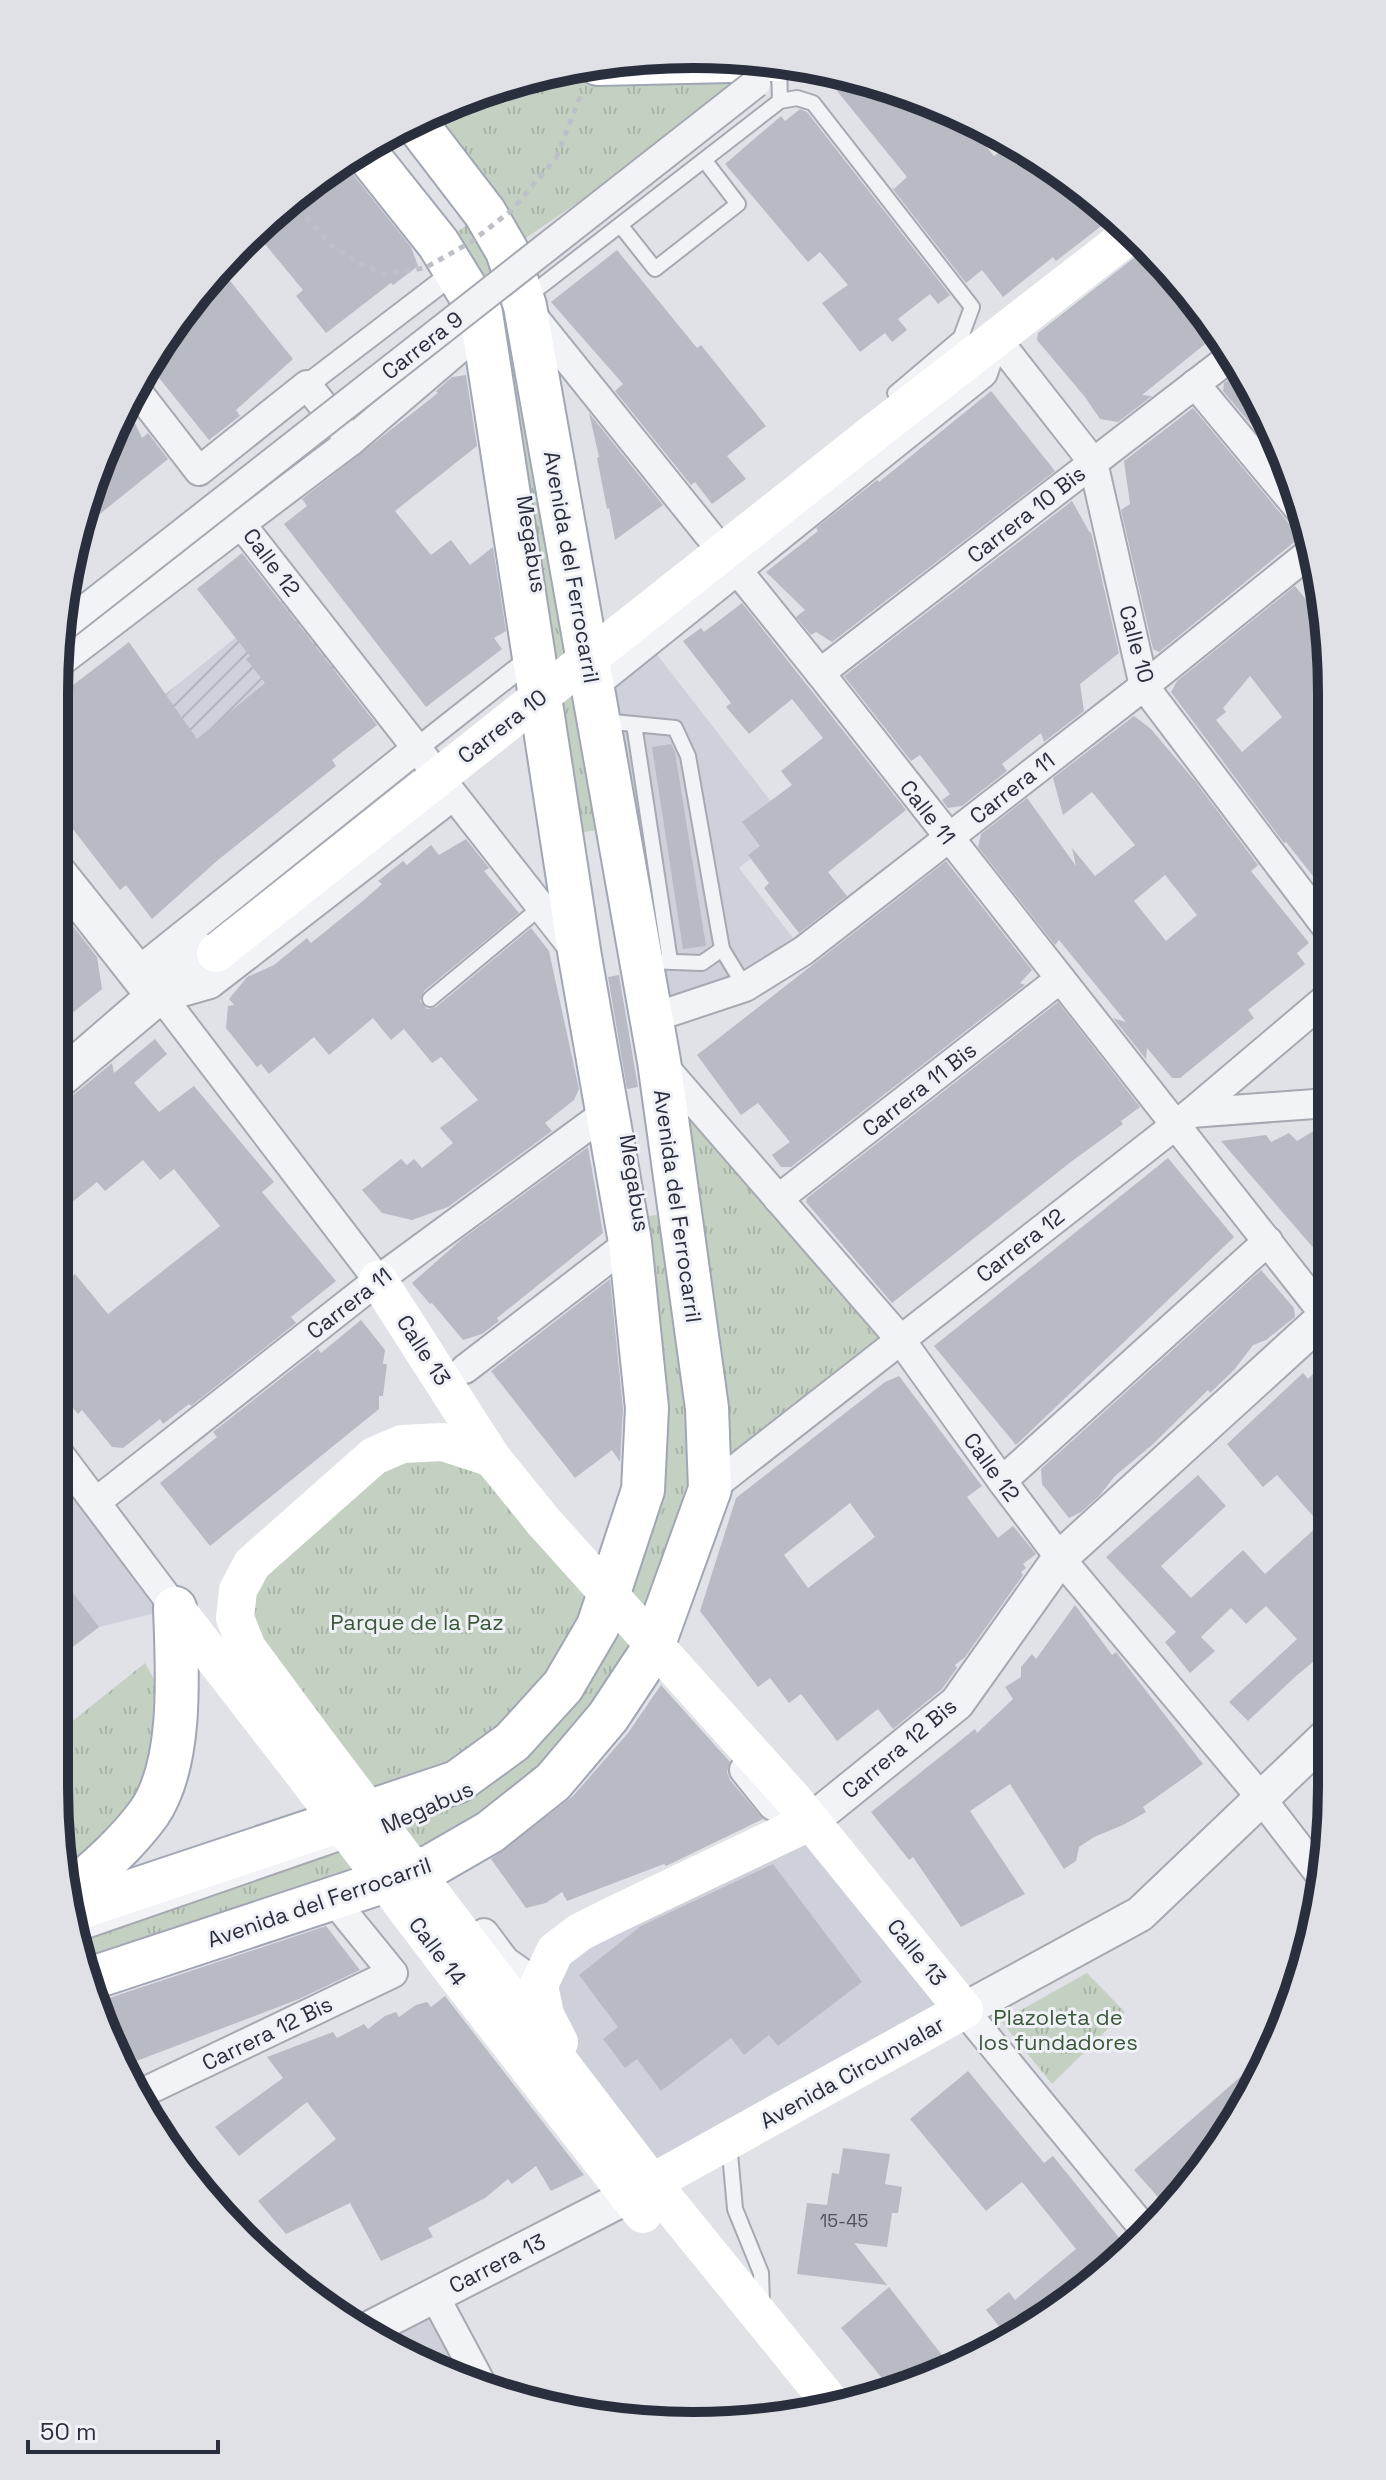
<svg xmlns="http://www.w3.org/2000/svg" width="1386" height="2480" font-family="'Space Grotesk',sans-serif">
<defs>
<pattern id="industrial-furrows" width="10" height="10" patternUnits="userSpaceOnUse" patternTransform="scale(2)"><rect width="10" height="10" fill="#ced1da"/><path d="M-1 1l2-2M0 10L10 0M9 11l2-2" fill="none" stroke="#b1b4bc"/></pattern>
<pattern id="grass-tufts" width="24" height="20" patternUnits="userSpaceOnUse" patternTransform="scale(2)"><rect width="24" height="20" fill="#c4d1c2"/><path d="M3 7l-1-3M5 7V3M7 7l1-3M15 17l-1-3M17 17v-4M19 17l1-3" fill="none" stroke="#a9b4a8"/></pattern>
</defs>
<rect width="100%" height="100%" fill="#e0e2e8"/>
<g fill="#ced1da">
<polygon points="648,643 790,826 739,868 803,951 652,1018 593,686"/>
<polygon points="54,1447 175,1608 99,1627 54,1661"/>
<polygon points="811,1821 964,2010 652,2183 545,2015 555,1951"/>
<polygon points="434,2295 481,2383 365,2331"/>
</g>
<polygon fill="url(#industrial-furrows)" points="293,591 349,663 202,780 146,710"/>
<g fill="url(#grass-tufts)">
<polygon points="597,64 779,65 507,251 413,119 528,76"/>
<polygon points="474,220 496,259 604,829 579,833 451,236"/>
<polygon points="659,1061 900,1339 710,1489"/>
<polygon points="663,1214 692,1408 694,1489 638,1645 542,1772 481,1819 417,1853 83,1966 78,1934 465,1795 629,1592 641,1217"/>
<polygon points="374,1456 492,1458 611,1592 512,1742 371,1813 321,1748 238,1590"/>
<polygon points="145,1663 161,1691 145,1803 67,1867 54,1787 54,1736"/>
<polygon points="1087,1973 1125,2012 1052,2084 1001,2021"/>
</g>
<g fill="#b8bbc4" fill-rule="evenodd">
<polygon points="820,70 899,88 962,117 994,156 1007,146 1021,163 1031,154 1047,166 1064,189 1071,184 1113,217 1056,261 1053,257 1003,297 982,270 966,283 891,187 894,189 907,177"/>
<polygon points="800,109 807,112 950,295 938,304 930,294 898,319 907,330 892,342 885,333 860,352 822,303 848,285 820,252 808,262 725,164 781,116 785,121"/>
<polygon points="343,162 411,247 418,266 393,285 391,283 326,333 296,296 303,290 255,232 304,186"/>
<polygon points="1149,246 1220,332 1142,395 1152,396 1118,422 1100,419 1085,397 1037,340 1038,333"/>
<polygon points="617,250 697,348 701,345 766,426 727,456 746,479 712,504 695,482 691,485 615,391 623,384 551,302"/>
<polygon points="218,266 293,359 236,410 240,416 209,440 147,363"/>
<polygon points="1240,371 1259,409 1291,472 1223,391 1224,383"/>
<polygon points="466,375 477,446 395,511 431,555 451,540 470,565 493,547 506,631 494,638 502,649 426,707 284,524 307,506 302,499 438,393 436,391 452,377"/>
<polygon points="991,391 1055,471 832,642 816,632 811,635 796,617 805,610 766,572 818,531 816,528 877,480 879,482"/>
<polygon points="126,404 142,438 148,433 168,459 80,530 88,488"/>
<polygon points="1193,408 1291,526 1299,531 1298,539 1159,652 1153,649 1121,510 1130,504 1124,461"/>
<polygon points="589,413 663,505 615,540 609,508 607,509 597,458 599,457"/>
<polygon points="1072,501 1090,533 1091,532 1119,653 1080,684 1084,711 1044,742 1041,733 1002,764 1007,771 962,806 948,808 942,800 950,794 920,755 911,761 844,676"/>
<polygon points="242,553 377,725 332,760 336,766 218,860 152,919 126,885 120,890 55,806 55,699 129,642 197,739 265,683 246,659 250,656 197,589"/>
<path d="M1295 586 1327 625 1328 895 1286 842 1284 843 1171 692 1177 681ZM1250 676 1282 717 1242 752 1216 720 1226 712 1223 708Z"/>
<polygon points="742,603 906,810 828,872 847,896 799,933 764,888 769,883 748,855 760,846 742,822 792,785 781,771 823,738 792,699 749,734 726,707 731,703 683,641 701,628 704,632"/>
<path d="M1134 716 1151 729 1195 781 1258 865 1251 871 1309 943 1297 953 1305 964 1248 1010 1254 1018 1180 1078H1172L1147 1048 1146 1059 1113 1018 1126 1022 1059 940 1055 945 978 847 981 834 1027 798 1076 866 1072 848 1095 876 1135 845 1092 792 1063 815 1053 778ZM1165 875 1197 915 1166 941 1134 901Z"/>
<polygon points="671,744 675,752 706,946 683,949 652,747"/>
<polygon points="466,839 489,868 484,871 519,913 424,991 420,1001 427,1009 436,1007 531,928 549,951 579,1089 574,1100 545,1123 552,1131 448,1207 412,1220 382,1213 362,1190 401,1159 407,1165 414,1159 422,1168 453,1143 440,1128 478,1100 441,1057 432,1063 404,1029 391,1040 373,1018 329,1055 314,1037 269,1074 261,1064 257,1067 226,1028 228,1006 234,1005 229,999 247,977 274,965 307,938 311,943 364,900 382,884 378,881 403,861 407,865 431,845 439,855"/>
<polygon points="946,861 1032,970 1020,983 1025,985 791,1167 781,1167 772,1155 790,1142 758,1103 741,1115 697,1055"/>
<polygon points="55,903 97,957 102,989 55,1027"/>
<polygon points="619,975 638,1087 627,1089 608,977"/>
<polygon points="1058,1002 1140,1107 1121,1121 1123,1124 1072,1161 892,1303 806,1202 807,1198"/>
<polygon points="155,1039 167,1054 134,1083 159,1112 194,1086 274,1182 262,1192 336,1281 291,1317 296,1323 191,1406 189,1404 163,1424 160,1419 123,1448 112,1447 82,1410 78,1414 54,1385 55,1253 73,1276 75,1274 108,1314 220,1226 174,1169 160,1180 143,1160 105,1191 97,1182 55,1216 55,1105 66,1101 112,1063 114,1073"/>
<polygon points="1328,1128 1329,1204 1329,1266 1221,1141 1266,1135 1271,1142 1289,1133 1297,1141 1315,1130 1317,1132"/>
<polygon points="588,1147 603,1233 497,1318 499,1321 482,1334 463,1340 432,1303 430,1304 412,1283 462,1239"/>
<polygon points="1168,1158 1234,1237 1016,1445 934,1346"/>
<polygon points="1261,1270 1294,1308 1295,1317 1266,1340 1253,1345 1234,1370 1210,1393 1208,1390 1152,1445 1115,1476 1100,1495 1081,1512 1069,1518 1042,1484 1041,1469"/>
<polygon points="610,1279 623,1409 620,1462 612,1450 575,1478 491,1371"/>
<polygon points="361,1320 385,1350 383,1364 387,1364 383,1396 379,1396 379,1409 210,1546 160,1483 217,1437 213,1432 318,1349 321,1353"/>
<polygon points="1329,1358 1330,1648 1296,1676 1248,1721 1229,1702 1297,1639 1266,1606 1246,1624 1231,1608 1201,1637 1215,1651 1190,1673 1165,1642 1176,1632 1106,1557 1198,1475 1226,1506 1161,1566 1191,1598 1243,1550 1265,1574 1320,1524 1277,1475 1263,1487 1227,1444 1303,1373 1308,1379"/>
<path d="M899 1376 982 1486 967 1497 998 1538 1013 1526 1036 1554 1023 1564 1026 1568 1021 1572 1023 1575 965 1657 955 1665 957 1668 942 1689 893 1729 878 1709 837 1741 801 1694 789 1703 770 1678 758 1687 700 1611 736 1498 885 1382ZM850 1503 875 1537 808 1588 784 1555Z"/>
<polygon points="54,1568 99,1627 54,1661"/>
<polygon points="1075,1605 1112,1655 1116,1652 1203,1764 1143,1807 1146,1812 1123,1825 1094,1837 1079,1847 1076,1861 1064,1869 1010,1784 970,1811 1025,1894 961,1927 913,1857 909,1860 871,1812 975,1729 977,1733 1013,1699 1005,1687 1021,1677 1021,1667 1032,1654 1036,1659"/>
<polygon points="661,1685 730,1762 727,1772 730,1780 763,1819 666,1866 664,1864 567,1901 562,1892 546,1903 526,1908 491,1859 573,1796 628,1733"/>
<polygon points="773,1864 862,1982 778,2046 769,2035 744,2055 731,2038 661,2091 637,2059 625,2068 603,2039 618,2027 579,1975 641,1926"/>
<polygon points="326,1926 360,1970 299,1999 126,2065 94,2003"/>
<polygon points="445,1996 584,2175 551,2191 536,2166 512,2184 508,2179 485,2198 428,2228 433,2237 381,2261 350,2203 286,2234 258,2201 336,2139 307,2102 239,2156 215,2127 283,2078 267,2057 333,2032 337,2038 364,2024 368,2029 385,2016 396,2012 399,2017 416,2005 427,2002 431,2007"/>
<polygon points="1273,2048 1246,2107 1165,2205 1134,2170"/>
<polygon points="968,2071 1044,2163 1053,2156 1129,2250 1114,2268 1006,2335 986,2310 1009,2292 1015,2300 1076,2249 1022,2182 986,2211 910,2119"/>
<polygon points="843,2148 890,2154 885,2184 902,2187 898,2213 892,2213 887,2247 854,2243 887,2285 797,2274 807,2203 827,2205 832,2173 839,2174"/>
<polygon points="889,2287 952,2368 937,2378 890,2388 841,2328"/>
</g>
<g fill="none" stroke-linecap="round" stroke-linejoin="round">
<g stroke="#a6a9b2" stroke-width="18">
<g id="service">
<polyline points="779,65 780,101"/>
<polyline points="621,226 655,269 738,204 705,161"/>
<polyline points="527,297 780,101 797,98 813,103 972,307 961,337 895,393"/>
<polyline points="603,721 675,728 688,756 722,949 702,963 646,961"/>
<polyline points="634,724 670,961"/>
<polyline points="55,887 140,995"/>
<polyline points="722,949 745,987"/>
<polyline points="430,999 541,907"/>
<polyline points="55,1068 203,940"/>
<polyline points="78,1934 346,1841"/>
<polyline points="729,2142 735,2209 761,2273 762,2303"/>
</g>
</g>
<g stroke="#a6a9b2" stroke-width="24">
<g id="pedestrian">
<polyline points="307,385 456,271"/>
<polyline points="416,749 533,657"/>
</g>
</g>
<g stroke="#a6a9b2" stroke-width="32">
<g id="minor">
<polyline points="528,310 820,673 1329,1320"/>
<polyline points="995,337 1093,462 1144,686 1328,929"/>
<polyline points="1195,384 1304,515"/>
<polyline points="134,387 199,471 307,385 351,441 241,524 578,954"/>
<polyline points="351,441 483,328"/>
<polyline points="55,666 241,524"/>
<polyline points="820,673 1233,355"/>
<polyline points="593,686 983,373 995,338"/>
<polyline points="55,863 152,984 378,1280"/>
<polyline points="141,969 416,749"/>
<polyline points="161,998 210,984 453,796"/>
<polyline points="652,1018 745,987 803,951 1144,686 1313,550"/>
<polyline points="659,1061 900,1339 1002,1481 1060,1558 1253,1788 1321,1876"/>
<polyline points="55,1088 216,953"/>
<polyline points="1191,1113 1328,1103"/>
<polyline points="778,1199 1060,979"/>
<polyline points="465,1369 630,1242"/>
<polyline points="54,1447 175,1608"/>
<polyline points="1002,1481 1268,1241"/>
<polyline points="710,1489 1191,1113 1328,997"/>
<polyline points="96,1502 378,1280 607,1112"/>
<polyline points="744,1770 773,1806 811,1821"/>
<polyline points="484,1933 505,1961 539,1985"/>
<polyline points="964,2010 1145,2230"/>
<polyline points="142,2093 393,1973 332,1898"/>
<polyline points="434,2295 481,2383"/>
</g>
</g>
<g stroke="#a6a9b2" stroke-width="38">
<g id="tertiary">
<polyline points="811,1821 957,1703 1060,1558 1329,1313"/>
<polyline points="964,2010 1140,1914 1330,1733"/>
<polyline points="365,2331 628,2196"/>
</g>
</g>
<g stroke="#a0a6b3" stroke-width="46">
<g id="primary">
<polyline points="598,64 778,60"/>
<path d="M71 1891C100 1867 127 1843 149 1813 184 1762 177 1667 175 1608"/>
<polyline points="74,1910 457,1782 512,1742 563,1686 598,1626 643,1490 647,1408 630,1242 580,957 481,313 438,243 363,149"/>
<polyline points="86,1980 431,1866 490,1832 553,1782 608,1717 651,1652 710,1489 707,1408 659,1061 525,306 507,251 485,213 413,119"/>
</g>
</g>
<g stroke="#bec0c7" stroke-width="5" stroke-dasharray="6 6" stroke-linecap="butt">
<polyline points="556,158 582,92"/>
<polyline points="290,199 332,246 359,263"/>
</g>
<use href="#service" stroke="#f2f3f7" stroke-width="14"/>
<use href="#pedestrian" stroke="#f2f3f7" stroke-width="20"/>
<use href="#minor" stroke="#f2f3f7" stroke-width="28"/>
<use href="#tertiary" stroke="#f2f3f7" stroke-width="34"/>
<g stroke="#fff" stroke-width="38">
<polyline points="876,431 1133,232"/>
<polyline points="378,1280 492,1458 543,1521"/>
<polyline points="175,1608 297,1765"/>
<polyline points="321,1748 247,1648 235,1618 238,1590 252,1564 374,1456 402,1444 443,1442 492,1458"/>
<polyline points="477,1954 652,2183 830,2402"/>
<polyline points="453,1971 643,2214"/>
<polyline points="559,2042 545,2015 539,1985 555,1951 580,1932 616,1914 811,1821"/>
<polyline points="628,2196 964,2010 792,1798"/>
</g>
<use href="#primary" stroke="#fff" stroke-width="42"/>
<g stroke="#a6a9b2" stroke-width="32" stroke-linecap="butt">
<polyline id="minor-bridge" points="60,629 756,83"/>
</g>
<polyline stroke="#bec0c7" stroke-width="5" stroke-dasharray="6 6" stroke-linecap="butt" points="359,263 384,274 425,268 471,242 512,210 556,158"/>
<use href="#minor-bridge" stroke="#f2f3f7" stroke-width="28"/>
<g stroke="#fff" stroke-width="38">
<polyline points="216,953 876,431"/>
<polyline points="543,1521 792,1798"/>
<polyline points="321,1748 477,1954"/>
<polyline points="297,1765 453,1971"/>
</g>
</g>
<g text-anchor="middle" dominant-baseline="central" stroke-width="6" stroke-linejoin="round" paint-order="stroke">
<g font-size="18" fill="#4e5260">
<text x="844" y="2220">15-45</text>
</g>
<g font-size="22" fill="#2a2f3e" stroke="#eff1f6">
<text transform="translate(422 345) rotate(-38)">Carrera 9</text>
<text transform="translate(1026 514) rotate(-38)">Carrera 10 Bis</text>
<text transform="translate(532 544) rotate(81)">Megabus</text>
<text transform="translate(272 562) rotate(53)">Calle 12</text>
<text transform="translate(572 567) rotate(80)">Avenida del Ferrocarril</text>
<text transform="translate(1137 644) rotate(75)">Calle 10</text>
<text transform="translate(502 726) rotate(-38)">Carrera 10</text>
<text transform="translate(1012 788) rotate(-38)">Carrera 11</text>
<text transform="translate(928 812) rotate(52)">Calle 11</text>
<text transform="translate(919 1089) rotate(-38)">Carrera 11 Bis</text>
<text transform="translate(635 1183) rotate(81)">Megabus</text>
<text transform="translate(678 1206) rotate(82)">Avenida del Ferrocarril</text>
<text transform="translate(1020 1245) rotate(-38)">Carrera 12</text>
<text transform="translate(349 1303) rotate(-38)">Carrera 11</text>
<text transform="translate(424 1350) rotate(57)">Calle 13</text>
<text transform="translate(992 1467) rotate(54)">Calle 12</text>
<text transform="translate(899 1748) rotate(-40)">Carrera 12 Bis</text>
<text transform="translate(427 1807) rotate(-24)">Megabus</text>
<text transform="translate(319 1902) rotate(-19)">Avenida del Ferrocarril</text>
<text transform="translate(438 1951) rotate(53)">Calle 14</text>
<text transform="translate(917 1952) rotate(51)">Calle 13</text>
<text transform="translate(267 2033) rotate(-26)">Carrera 12 Bis</text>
<text transform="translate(852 2072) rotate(-29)">Avenida Circunvalar</text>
<text transform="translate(497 2263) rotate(-27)">Carrera 13</text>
</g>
<g font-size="22" fill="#3b5938" stroke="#eff1f6">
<text x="417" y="1622">Parque de la Paz</text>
<text x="1058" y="2017">Plazoleta de<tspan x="1058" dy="25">los fundadores</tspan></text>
</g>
</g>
<path d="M0 0H1386V2480H0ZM693 68H693A625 625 0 0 1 1318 693V1787A625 625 0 0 1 693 2412H693A625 625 0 0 1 68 1787V693A625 625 0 0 1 693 68Z" fill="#dfe1e7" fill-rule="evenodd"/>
<path fill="none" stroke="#2a2f3e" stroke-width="10" d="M693 68H693A625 625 0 0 1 1318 693V1787A625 625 0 0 1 693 2412H693A625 625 0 0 1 68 1787V693A625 625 0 0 1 693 68Z"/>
<path d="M28 2440v12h190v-12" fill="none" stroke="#2a2f3e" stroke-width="4"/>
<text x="40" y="2440" font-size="24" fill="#2a2f3e" stroke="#eff1f6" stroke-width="6" paint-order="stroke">50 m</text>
</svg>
